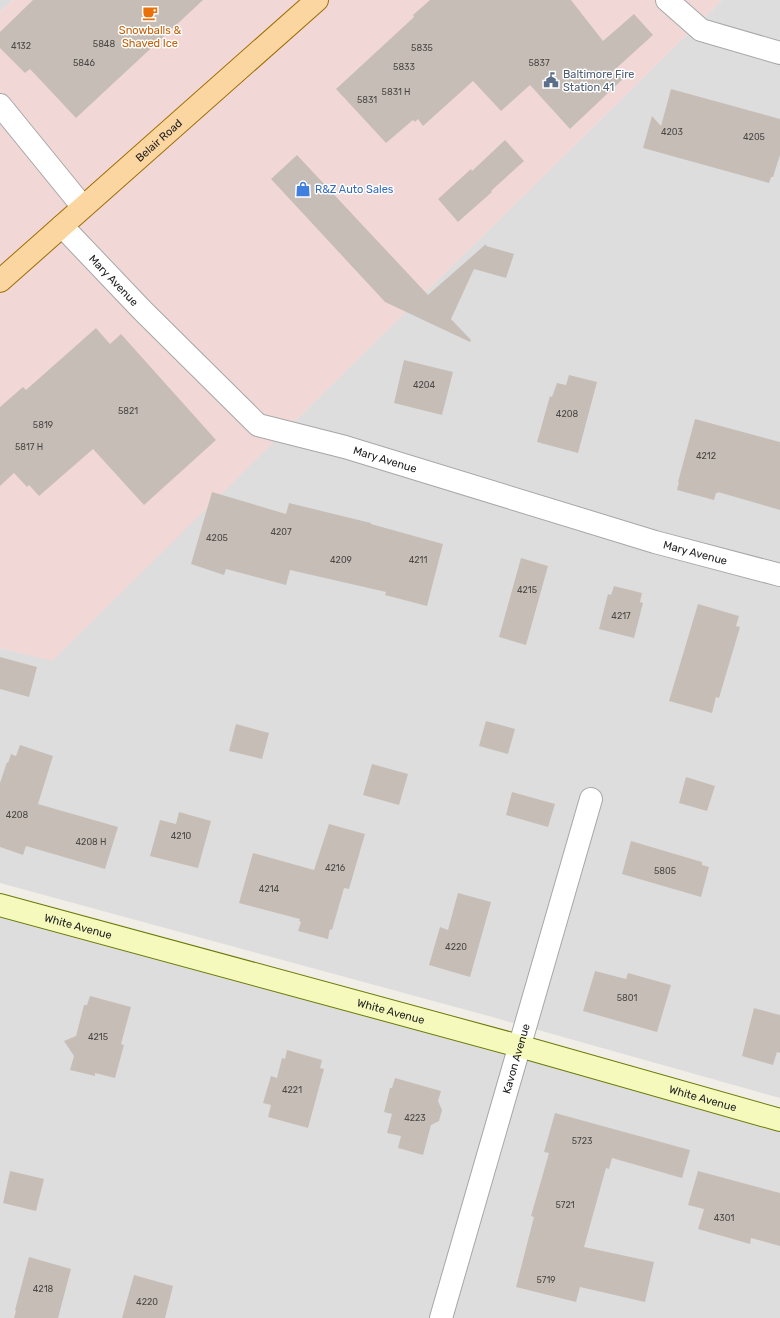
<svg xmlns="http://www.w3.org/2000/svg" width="780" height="1318" font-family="Rubik,sans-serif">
<rect width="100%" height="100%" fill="#f1eee7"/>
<g fill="#dedddd">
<polygon points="0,0 13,0 0,12"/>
<polygon points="722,0 780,0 780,1098 496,1018 0,883 0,648 52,660"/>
<polygon points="0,905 780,1120 780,1318 0,1318"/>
</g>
<polygon fill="#f1d8d7" points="13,0 722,0 52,661 0,648 0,12"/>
<g fill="#c6beb6">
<polygon points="33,0 203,0 76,118 30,69 25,73 0,48 0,32"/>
<polygon points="430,0 571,0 603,41 634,14 653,35 611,73 625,77 570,129 530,85 501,111 473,81 423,126 418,119 415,122 413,120 386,143 336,89 414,17 413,15"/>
<polygon points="671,89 780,119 780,155 773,177 771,177 769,183 643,148 652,116 661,126"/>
<polygon points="505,140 524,161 491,191 492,192 458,222 438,199 471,169 472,171"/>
<polygon points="297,155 428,295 486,244 486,246 514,254 506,278 474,269 451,319 471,340 470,342 385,302 271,179"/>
<polygon points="96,328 110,344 121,334 216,440 144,505 93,449 39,496 29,485 27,487 14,473 0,486 0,407 23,387 26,390"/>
<polygon points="404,360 453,372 442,415 394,403"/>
<polygon points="569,375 597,382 578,453 537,442 550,396 552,397 557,383 566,385"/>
<polygon points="695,419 780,442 780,510 718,492 718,493 716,493 714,500 677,490 679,482 678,482"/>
<polygon points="212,492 286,514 289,503 371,523 371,524 443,544 427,606 385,595 386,592 290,570 286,585 226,569 224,575 191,564"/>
<polygon points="521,558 548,566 526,645 499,637"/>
<polygon points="614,586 642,593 640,602 643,603 634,638 599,629 608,594 611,595"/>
<polygon points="698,604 739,616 736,626 740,627 719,698 716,697 712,713 669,701"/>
<polygon points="0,657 37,667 29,697 0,689"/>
<polygon points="486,721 515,729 508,754 479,746"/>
<polygon points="236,724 269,733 262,759 229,751"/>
<polygon points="20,745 53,756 38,804 118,827 105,869 26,846 23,855 0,847 0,783 7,762 8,763 11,754 16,756"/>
<polygon points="372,764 408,774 399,805 363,795"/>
<polygon points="686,777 715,786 707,811 679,803"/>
<polygon points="512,792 555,804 548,827 506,815"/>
<polygon points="179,812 211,821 198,868 150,856 160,820 176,824"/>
<polygon points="329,824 365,834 349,889 344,888 332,930 330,929 328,939 298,931 301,922 299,921 300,919 239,903 253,853 314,870"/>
<polygon points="631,841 702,862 702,865 709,867 701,897 622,874"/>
<polygon points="458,893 491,902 470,977 429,965 440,927 448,930"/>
<polygon points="595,971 626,979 628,973 671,985 657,1032 583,1011"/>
<polygon points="90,996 131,1007 121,1044 124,1045 115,1078 95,1073 95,1076 70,1070 74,1056 64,1041 76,1036 84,1005 87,1005"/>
<polygon points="754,1008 780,1015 780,1053 777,1052 773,1065 742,1056"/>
<polygon points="287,1050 322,1060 320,1068 324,1069 308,1128 268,1117 271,1105 263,1103 271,1076 277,1078 282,1058 285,1059"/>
<polygon points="395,1078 441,1091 438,1101 442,1110 439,1121 431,1125 423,1155 398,1148 401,1136 387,1133 392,1114 384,1112 390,1088 392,1088"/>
<polygon points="555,1113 690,1150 682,1178 612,1158 609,1169 606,1168 584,1247 654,1262 645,1302 580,1287 576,1302 516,1287 534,1217 531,1216 549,1153 544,1152"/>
<polygon points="10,1171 44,1179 36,1211 3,1203"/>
<polygon points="698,1171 780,1193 780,1246 751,1238 750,1244 698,1229 704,1209 688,1205"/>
<polygon points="29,1257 71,1269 58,1318 14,1318 16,1311 15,1310"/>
<polygon points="134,1275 173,1286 165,1318 122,1318"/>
</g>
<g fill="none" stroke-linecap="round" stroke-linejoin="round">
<g stroke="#a7a7a7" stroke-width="24">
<g id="street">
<polyline points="667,0 701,30 780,53"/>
<polyline points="0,105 83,207"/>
<path id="s1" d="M62 226 142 310 258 425 345 447 655 542 780 575"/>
<path id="s2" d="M441 1318 591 799"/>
</g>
</g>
<g stroke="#6b7a05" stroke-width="24">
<g id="secondary">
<path id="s3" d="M0 905 519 1046 780 1120"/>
</g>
</g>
<g stroke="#9d6c00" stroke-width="24">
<g id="primary">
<path id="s4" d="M0 281 317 0"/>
</g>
</g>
<use href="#street" stroke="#fff" stroke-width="22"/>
<use href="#secondary" stroke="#f5fabc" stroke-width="22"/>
<use href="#primary" stroke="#fcd6a1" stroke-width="22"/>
</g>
<defs>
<g id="cafe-bare" transform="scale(1.2)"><path d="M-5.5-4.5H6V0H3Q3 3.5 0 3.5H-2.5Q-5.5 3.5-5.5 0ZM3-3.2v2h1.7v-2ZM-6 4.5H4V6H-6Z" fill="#e8710a" stroke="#fff" stroke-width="2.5" paint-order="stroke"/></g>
<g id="civic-bare" transform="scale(1.2)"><path d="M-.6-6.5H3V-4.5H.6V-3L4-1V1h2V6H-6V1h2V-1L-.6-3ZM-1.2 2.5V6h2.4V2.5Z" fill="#5c6f8a" stroke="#fff" stroke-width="2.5" paint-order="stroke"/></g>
<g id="shop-bare" transform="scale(1.2)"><path d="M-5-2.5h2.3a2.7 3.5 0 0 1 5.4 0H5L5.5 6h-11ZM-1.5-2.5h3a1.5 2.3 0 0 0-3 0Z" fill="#3f7fe0" stroke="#fff" stroke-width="2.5" paint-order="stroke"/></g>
</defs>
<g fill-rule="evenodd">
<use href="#cafe-bare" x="150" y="13"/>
<use href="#civic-bare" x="551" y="80"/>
<use href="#shop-bare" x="303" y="189"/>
</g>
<g text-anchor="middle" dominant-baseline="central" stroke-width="3" stroke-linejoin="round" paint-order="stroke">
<g font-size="9" fill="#4a4846">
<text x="104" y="44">5848</text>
<text x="21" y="46">4132</text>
<text x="422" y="48">5835</text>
<text x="84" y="63">5846</text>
<text x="539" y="63">5837</text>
<text x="404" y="67">5833</text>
<text x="396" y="92">5831 H</text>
<text x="367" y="100">5831</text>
<text x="672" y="132">4203</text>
<text x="754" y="137">4205</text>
<text x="424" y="385">4204</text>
<text x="128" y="411">5821</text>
<text x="567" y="414">4208</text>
<text x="43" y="425">5819</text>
<text x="29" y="447">5817 H</text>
<text x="706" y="456">4212</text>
<text x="281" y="532">4207</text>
<text x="217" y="538">4205</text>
<text x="341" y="560">4209</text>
<text x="418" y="560">4211</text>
<text x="527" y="590">4215</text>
<text x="621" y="616">4217</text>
<text x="17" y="815">4208</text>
<text x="181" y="836">4210</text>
<text x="91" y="842">4208 H</text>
<text x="335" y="868">4216</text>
<text x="665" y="871">5805</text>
<text x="269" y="889">4214</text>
<text x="456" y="947">4220</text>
<text x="627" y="998">5801</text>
<text x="98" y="1037">4215</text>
<text x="292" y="1090">4221</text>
<text x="415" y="1118">4223</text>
<text x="582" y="1141">5723</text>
<text x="565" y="1205">5721</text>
<text x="724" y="1218">4301</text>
<text x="546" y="1280">5719</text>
<text x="43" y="1289">4218</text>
<text x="147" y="1302">4220</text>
</g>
<g font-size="11" fill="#c56008" stroke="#fff">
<text x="150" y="30">Snowballs &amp;<tspan x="150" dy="13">Shaved Ice</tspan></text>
</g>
<g font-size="11" fill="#4e5e75" stroke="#fff" text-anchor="start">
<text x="563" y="74">Baltimore Fire<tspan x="563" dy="13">Station 41</tspan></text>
</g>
<g font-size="11" fill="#202020" stroke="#fff">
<text stroke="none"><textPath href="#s4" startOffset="212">Belair Road</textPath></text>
<text stroke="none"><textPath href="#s1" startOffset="75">Mary Avenue</textPath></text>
<text stroke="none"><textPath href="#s1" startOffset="411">Mary Avenue</textPath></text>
<text stroke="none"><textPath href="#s1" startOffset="735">Mary Avenue</textPath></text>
<text stroke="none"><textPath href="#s3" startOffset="81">White Avenue</textPath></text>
<text stroke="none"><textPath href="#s3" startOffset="405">White Avenue</textPath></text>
<text stroke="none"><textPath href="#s2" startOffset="270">Kavon Avenue</textPath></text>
<text stroke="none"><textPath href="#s3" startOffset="729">White Avenue</textPath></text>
</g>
<g font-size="11" fill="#366cbe" stroke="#fff" text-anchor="start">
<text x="315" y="189">R&amp;Z Auto Sales</text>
</g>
</g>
</svg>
